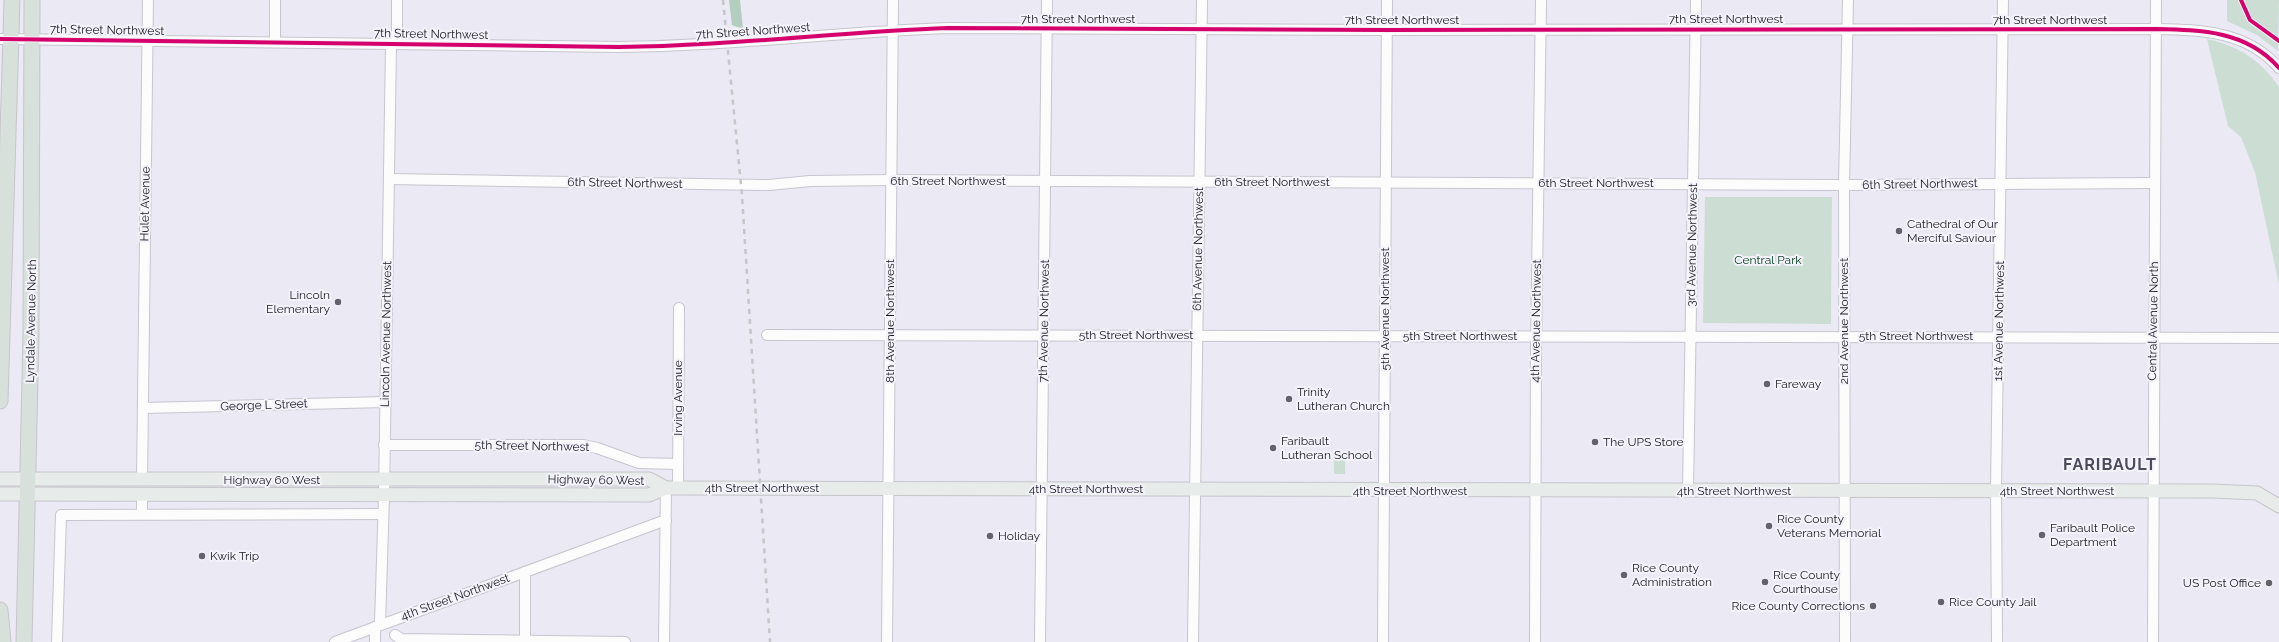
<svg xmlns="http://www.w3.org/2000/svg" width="2279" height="642" font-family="Raleway,sans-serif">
<rect width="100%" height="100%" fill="#eae9f4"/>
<g fill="#ccddd4">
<polygon points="2227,0 2279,0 2278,51 2257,35 2227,21"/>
<path d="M2207 39C2237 45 2262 61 2279 87V285L2255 172 2241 137 2228 126Z"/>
<polygon points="1705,197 1832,197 1831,324 1703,323"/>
<rect x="1334" y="455" width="11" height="19"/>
</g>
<polygon fill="#b3cebe" points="729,0 740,0 743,29 732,25"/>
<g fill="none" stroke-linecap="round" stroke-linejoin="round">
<g stroke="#c6c6ce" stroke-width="12">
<g id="minor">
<polyline points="275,0 275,42"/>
<polyline points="397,0 397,44"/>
<path d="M0 39 619 47C729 46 838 32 948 28L1387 30 2156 29C2202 30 2247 31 2279 68"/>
<polyline points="389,179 769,185 810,181 891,180 1844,185 2155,183"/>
<polyline points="767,335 2279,338"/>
<polyline points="143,408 385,402"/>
<polyline points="384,445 583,445 597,448 639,463 678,464"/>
<polyline points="142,480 148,0"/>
<polyline points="678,488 679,308"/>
<polyline points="1688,490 1696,0"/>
<polyline points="142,514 142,495"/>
<polyline points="380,624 384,496 391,44"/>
<polyline points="395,635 401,639 625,642"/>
<polyline points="57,642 61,515 383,514"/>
<polyline points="335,642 666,520"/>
<polyline points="375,642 375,627"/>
<polyline points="525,642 525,572"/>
<polyline points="664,642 666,488"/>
<polyline points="887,642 893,0"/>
<polyline points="1040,642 1047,0"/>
<polyline points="1193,642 1202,0"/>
<polyline points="1383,642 1387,0"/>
<polyline points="1535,642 1536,349 1541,0"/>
<polyline points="1845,642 1844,185 1848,0"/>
<polyline points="1997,642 1996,490 2003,0"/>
<polyline points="2153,642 2156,0"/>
</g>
</g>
<g stroke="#c6c5ca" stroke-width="15">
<g id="major">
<polyline points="0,479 649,479 666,488"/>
<polyline points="0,494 649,495 666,488 678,488 2212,491 2257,493 2279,506"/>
</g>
</g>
<g stroke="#c6c5ca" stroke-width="17">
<g id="highway">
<polyline points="0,401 12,0"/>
<polyline points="0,610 3,642"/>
<polyline points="24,642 31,334 32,0"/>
</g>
</g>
<use href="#minor" stroke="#fcfcfd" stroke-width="10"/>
<use href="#major" stroke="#e7ebe9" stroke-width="13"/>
<use href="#highway" stroke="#d8e0dc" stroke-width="15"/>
<polyline stroke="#c6c6c9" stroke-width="2.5" stroke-dasharray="5 5" stroke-linecap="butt" points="723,0 742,195 770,642"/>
<g stroke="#f4f3fb" stroke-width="6">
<g id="cycleway">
<polyline points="2241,0 2250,20 2279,41"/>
<path d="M0 39 619 47C729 46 838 32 948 28L1387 30 2156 29C2202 30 2247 31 2279 68"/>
</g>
</g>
<use href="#cycleway" stroke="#d6006c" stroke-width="4"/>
</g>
<g fill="#63636c" stroke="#f4f3fb" stroke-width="1.5">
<circle cx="1899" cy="231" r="4"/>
<circle cx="338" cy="302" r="4"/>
<circle cx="1767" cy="384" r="4"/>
<circle cx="1289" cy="399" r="4"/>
<circle cx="1595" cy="442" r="4"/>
<circle cx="1273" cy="448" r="4"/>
<circle cx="1769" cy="526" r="4"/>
<circle cx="2042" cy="535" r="4"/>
<circle cx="990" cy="536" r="4"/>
<circle cx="202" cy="556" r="4"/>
<circle cx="1624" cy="575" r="4"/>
<circle cx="1765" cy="582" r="4"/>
<circle cx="2269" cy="583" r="4"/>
<circle cx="1941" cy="602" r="4"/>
<circle cx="1873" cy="606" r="4"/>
</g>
<g text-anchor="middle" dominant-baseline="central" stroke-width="4" stroke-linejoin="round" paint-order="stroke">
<g font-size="12" fill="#1b1b22" stroke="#f4f3fb">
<text x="1078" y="19">7th Street Northwest</text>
<text x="1726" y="19">7th Street Northwest</text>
<text x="1402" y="20">7th Street Northwest</text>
<text x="2050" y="20">7th Street Northwest</text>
<text transform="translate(107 30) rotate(1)">7th Street Northwest</text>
<text transform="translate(753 31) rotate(-4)">7th Street Northwest</text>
<text transform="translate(431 34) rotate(1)">7th Street Northwest</text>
<text x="948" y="181">6th Street Northwest</text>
<text x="1272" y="182">6th Street Northwest</text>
<text transform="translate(625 183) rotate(1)">6th Street Northwest</text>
<text x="1596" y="183">6th Street Northwest</text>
<text transform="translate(1920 184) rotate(-1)">6th Street Northwest</text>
<text transform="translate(145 204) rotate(-89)">Hulet Avenue</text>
<text transform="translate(1692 245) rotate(-89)">3rd Avenue Northwest</text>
<text transform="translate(1198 249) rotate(-89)">6th Avenue Northwest</text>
<text transform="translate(1385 309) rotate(-90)">5th Avenue Northwest</text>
<text transform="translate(31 321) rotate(-89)">Lyndale Avenue North</text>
<text transform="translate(890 321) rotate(-90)">8th Avenue Northwest</text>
<text transform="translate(1044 321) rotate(-89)">7th Avenue Northwest</text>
<text transform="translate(1536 321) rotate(-89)">4th Avenue Northwest</text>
<text transform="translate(1844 321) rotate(-90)">2nd Avenue Northwest</text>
<text transform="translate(1999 321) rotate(-89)">1st Avenue Northwest</text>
<text transform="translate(2153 321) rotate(-89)">Central Avenue North</text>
<text transform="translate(386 334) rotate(-89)">Lincoln Avenue Northwest</text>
<text x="1136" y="335">5th Street Northwest</text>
<text x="1460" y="336">5th Street Northwest</text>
<text x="1916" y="336">5th Street Northwest</text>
<text transform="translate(678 398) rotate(-90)">Irving Avenue</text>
<text transform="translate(264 405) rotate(-2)">George L Street</text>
<text transform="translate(532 446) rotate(1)">5th Street Northwest</text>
<text x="272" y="480">Highway 60 West</text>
<text transform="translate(596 480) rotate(1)">Highway 60 West</text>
<text x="762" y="488">4th Street Northwest</text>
<text x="1086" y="489">4th Street Northwest</text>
<text x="1410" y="491">4th Street Northwest</text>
<text x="1734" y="491">4th Street Northwest</text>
<text x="2057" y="491">4th Street Northwest</text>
<text transform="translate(455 597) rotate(-20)">4th Street Northwest</text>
</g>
<g font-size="12" fill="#1b1b22" stroke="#f4f3fb" text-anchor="start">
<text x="1907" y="224">Cathedral of Our<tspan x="1907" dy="14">Merciful Saviour</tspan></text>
<text x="330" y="295" text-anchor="end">Lincoln<tspan x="330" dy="14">Elementary</tspan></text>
<text x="1775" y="384">Fareway</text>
<text x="1297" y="392">Trinity<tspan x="1297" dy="14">Lutheran Church</tspan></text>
<text x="1281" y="441">Faribault<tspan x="1281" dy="14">Lutheran School</tspan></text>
<text x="1603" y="442">The UPS Store</text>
<text x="1777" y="519">Rice County<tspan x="1777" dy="14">Veterans Memorial</tspan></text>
<text x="2050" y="528">Faribault Police<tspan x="2050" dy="14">Department</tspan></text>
<text x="998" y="536">Holiday</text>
<text x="210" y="556">Kwik Trip</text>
<text x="1632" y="568">Rice County<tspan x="1632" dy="14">Administration</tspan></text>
<text x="1773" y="575">Rice County<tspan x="1773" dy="14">Courthouse</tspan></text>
<text x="2261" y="583" text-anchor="end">US Post Office</text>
<text x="1949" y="602">Rice County Jail</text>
<text x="1865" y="606" text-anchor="end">Rice County Corrections</text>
</g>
<g font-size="12" fill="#074320" stroke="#f4f3fb">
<text x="1768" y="260">Central Park</text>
</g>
<g font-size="16" font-weight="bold" letter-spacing="1" fill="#4c4b5c" stroke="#f4f3fb">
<text x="2110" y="464">FARIBAULT</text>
</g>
</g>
</svg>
